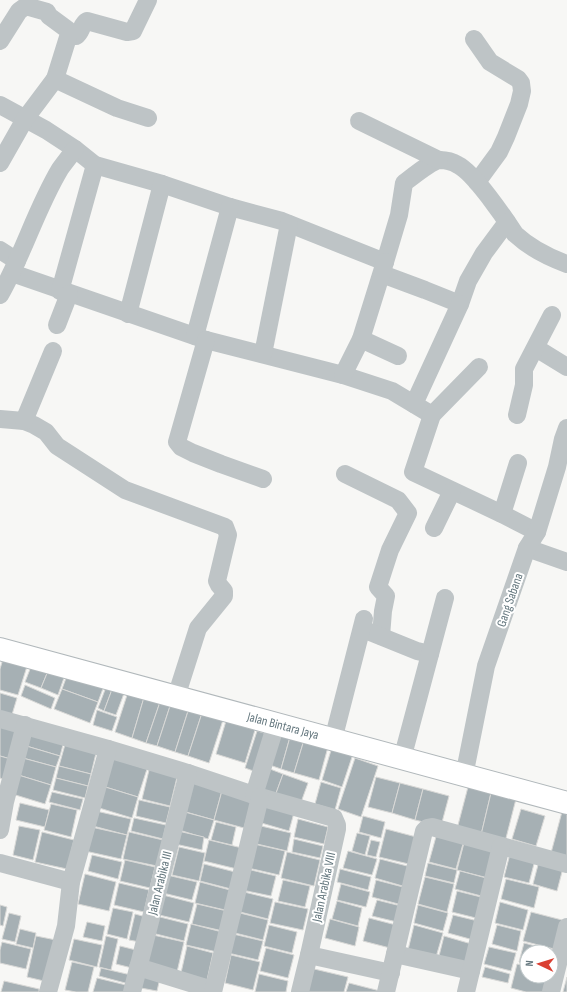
<svg xmlns="http://www.w3.org/2000/svg" width="567" height="992" font-family="'Sofia Sans Condensed',sans-serif">
<rect width="100%" height="100%" fill="#f7f7f5"/>
<g fill="#a6b0b4" stroke="#d9d9d7">
<polygon points="5,652 29,660 18,695 0,690 0,669"/>
<polygon points="34,659 50,666 41,688 25,682"/>
<polygon points="50,666 66,672 58,695 41,688"/>
<polygon points="69,670 105,683 98,702 62,689"/>
<polygon points="108,682 114,684 104,711 98,708"/>
<polygon points="114,684 126,688 116,715 104,711"/>
<polygon points="25,685 55,698 51,709 21,696"/>
<polygon points="62,689 98,702 90,723 54,709"/>
<polygon points="129,689 145,694 132,738 115,732"/>
<polygon points="0,693 17,698 11,718 0,715"/>
<polygon points="145,694 161,699 146,743 132,738"/>
<polygon points="161,699 171,703 157,746 146,743"/>
<polygon points="171,703 189,708 175,752 157,746"/>
<polygon points="189,708 202,713 188,756 175,752"/>
<polygon points="97,710 117,717 112,731 93,725"/>
<polygon points="202,713 223,720 209,763 188,756"/>
<polygon points="226,721 255,730 245,763 216,754"/>
<polygon points="0,722 23,727 14,760 0,756"/>
<polygon points="27,731 64,741 60,756 23,745"/>
<polygon points="257,731 271,735 259,773 245,768"/>
<polygon points="275,732 290,737 281,769 267,764"/>
<polygon points="290,737 304,740 294,773 281,769"/>
<polygon points="304,740 328,747 319,780 294,773"/>
<polygon points="66,741 97,749 91,774 59,766"/>
<polygon points="23,745 60,756 56,767 19,757"/>
<polygon points="332,747 353,754 342,787 322,780"/>
<polygon points="0,756 14,760 9,781 0,778"/>
<polygon points="19,757 56,767 51,785 15,774"/>
<polygon points="111,758 147,769 138,797 102,786"/>
<polygon points="355,758 378,766 361,817 338,809"/>
<polygon points="59,766 91,774 88,786 56,778"/>
<polygon points="150,766 178,773 170,806 142,799"/>
<polygon points="270,769 283,774 275,796 263,792"/>
<polygon points="15,774 51,785 45,804 9,793"/>
<polygon points="283,774 308,783 300,805 275,796"/>
<polygon points="189,777 223,787 214,820 179,810"/>
<polygon points="376,777 400,783 392,813 368,807"/>
<polygon points="56,778 88,786 85,798 53,790"/>
<polygon points="321,782 341,788 335,810 315,804"/>
<polygon points="400,783 423,789 415,820 392,813"/>
<polygon points="102,786 138,797 132,818 96,807"/>
<polygon points="223,787 253,796 244,828 214,820"/>
<polygon points="468,787 491,793 481,835 457,829"/>
<polygon points="423,789 449,796 441,826 415,820"/>
<polygon points="52,792 83,799 80,810 49,802"/>
<polygon points="491,793 516,799 505,842 481,835"/>
<polygon points="265,799 295,809 289,831 258,822"/>
<polygon points="139,800 170,807 166,823 136,816"/>
<polygon points="20,803 49,810 45,827 16,820"/>
<polygon points="51,804 77,810 71,837 44,830"/>
<polygon points="563,808 567,809 567,857 551,853"/>
<polygon points="521,809 545,816 536,846 512,839"/>
<polygon points="96,811 131,819 127,835 93,826"/>
<polygon points="181,811 214,820 208,839 176,829"/>
<polygon points="363,816 385,822 381,838 359,832"/>
<polygon points="134,818 166,825 163,839 131,831"/>
<polygon points="298,819 328,827 324,844 294,837"/>
<polygon points="216,822 236,827 232,845 211,840"/>
<polygon points="19,826 40,830 33,860 13,855"/>
<polygon points="261,826 291,833 287,851 257,844"/>
<polygon points="91,827 127,835 121,859 85,851"/>
<polygon points="386,829 420,838 413,865 379,857"/>
<polygon points="178,831 204,837 202,850 175,844"/>
<polygon points="42,832 74,840 67,869 35,862"/>
<polygon points="129,832 163,840 157,866 123,859"/>
<polygon points="357,833 370,836 365,855 352,851"/>
<polygon points="437,833 464,840 456,869 429,862"/>
<polygon points="294,839 323,846 320,858 292,852"/>
<polygon points="465,839 496,847 488,878 457,870"/>
<polygon points="209,840 242,848 237,869 204,861"/>
<polygon points="371,840 380,842 376,857 367,855"/>
<polygon points="254,844 285,851 279,875 248,868"/>
<polygon points="179,847 205,853 199,881 172,875"/>
<polygon points="348,851 377,859 372,875 343,868"/>
<polygon points="287,852 320,860 314,886 281,878"/>
<polygon points="510,854 535,860 529,883 504,877"/>
<polygon points="92,855 122,862 118,879 88,871"/>
<polygon points="380,859 411,867 406,887 375,878"/>
<polygon points="125,860 155,867 150,888 120,881"/>
<polygon points="539,861 563,868 557,891 533,884"/>
<polygon points="428,863 457,870 454,883 425,876"/>
<polygon points="204,864 235,872 231,889 200,881"/>
<polygon points="247,869 276,876 271,896 242,890"/>
<polygon points="340,869 371,877 368,890 337,882"/>
<polygon points="460,871 490,879 485,897 455,889"/>
<polygon points="85,874 116,882 109,911 78,904"/>
<polygon points="167,875 197,882 192,900 163,893"/>
<polygon points="425,877 454,884 447,912 418,904"/>
<polygon points="506,879 539,887 534,908 501,899"/>
<polygon points="283,880 310,886 305,907 278,901"/>
<polygon points="376,880 407,888 402,905 372,897"/>
<polygon points="200,882 230,890 225,910 195,903"/>
<polygon points="119,883 149,890 144,912 114,905"/>
<polygon points="341,884 370,892 366,907 337,900"/>
<polygon points="457,891 485,898 480,919 452,912"/>
<polygon points="244,892 273,899 268,919 240,912"/>
<polygon points="159,894 194,903 189,922 155,914"/>
<polygon points="377,900 401,906 397,922 372,916"/>
<polygon points="337,901 362,908 358,926 332,919"/>
<polygon points="275,902 308,909 303,930 270,923"/>
<polygon points="500,902 528,910 523,930 495,923"/>
<polygon points="197,904 227,911 223,931 192,924"/>
<polygon points="0,905 7,907 3,926 0,925"/>
<polygon points="418,905 448,913 443,931 414,923"/>
<polygon points="113,908 133,912 127,939 107,934"/>
<polygon points="236,912 268,920 263,940 231,932"/>
<polygon points="531,912 562,920 554,949 523,941"/>
<polygon points="9,913 21,916 15,942 2,939"/>
<polygon points="135,914 146,917 140,942 129,940"/>
<polygon points="453,915 482,922 477,941 448,933"/>
<polygon points="156,916 188,924 184,941 152,933"/>
<polygon points="369,918 396,925 390,948 363,941"/>
<polygon points="330,919 359,927 355,946 325,938"/>
<polygon points="87,922 105,926 102,941 83,937"/>
<polygon points="191,924 222,932 217,952 186,945"/>
<polygon points="269,925 297,932 292,953 264,946"/>
<polygon points="414,925 443,933 436,957 408,950"/>
<polygon points="497,925 521,931 517,951 492,944"/>
<polygon points="20,929 36,933 33,948 16,944"/>
<polygon points="233,934 263,941 258,960 228,953"/>
<polygon points="153,935 184,942 177,972 146,965"/>
<polygon points="36,936 56,940 44,981 27,977"/>
<polygon points="106,936 118,939 111,970 99,967"/>
<polygon points="444,936 475,945 470,964 439,956"/>
<polygon points="74,939 102,945 97,967 69,960"/>
<polygon points="2,942 31,949 26,969 0,963 0,950"/>
<polygon points="524,943 554,951 551,964 551,952 527,952 527,964 519,962"/>
<polygon points="120,946 136,950 132,968 116,964"/>
<polygon points="187,946 213,953 207,980 181,973"/>
<polygon points="489,947 516,953 511,971 484,964"/>
<polygon points="266,948 294,955 288,978 260,971"/>
<polygon points="231,955 260,962 253,990 225,983"/>
<polygon points="72,962 94,967 88,992 76,992 65,990"/>
<polygon points="517,964 527,966 527,976 549,976 545,992 526,992 511,988"/>
<polygon points="485,967 510,974 508,983 482,977"/>
<polygon points="101,968 131,975 129,984 99,976"/>
<polygon points="310,968 348,977 344,992 304,992"/>
<polygon points="259,974 288,981 286,992 255,992"/>
<polygon points="143,975 160,978 157,991 141,988"/>
<polygon points="567,977 567,992 563,992"/>
<polygon points="97,978 126,985 125,992 93,992"/>
<polygon points="4,981 39,989 39,992 1,992"/>
<polygon points="349,983 380,991 380,992 346,992"/>
</g>
<g fill="none" stroke-linecap="round" stroke-linejoin="round">
<g stroke="#b1b8bb" stroke-width="24">
<polyline id="secondary" points="0,649 567,803"/>
</g>
<g stroke="#bec4c6" stroke-width="18">
<path d="M69 34 76 36C82 32 81 24 87 21L127 32 133 31 148 0"/>
<polyline points="474,39 490,62 518,79 521,83 522,91 519,104 506,137 499,152 477,182"/>
<polyline points="0,41 19,11 26,6 47,12 49,16 68,30 69,34 55,79"/>
<path d="M0 105 46 130 75 149 95 165 162 184 230 207 282 221 385 262 399 215 404 183C411 178 431 161 440 160 446 160 453 162 458 165 474 173 504 217 515 234 530 248 548 257 567 264"/>
<polyline points="359,121 439,160"/>
<polyline points="0,163 25,119 55,79 117,108 148,118"/>
<polyline points="0,250 17,261"/>
<polyline points="12,273 206,340 343,375 392,391 432,415"/>
<polyline points="382,274 425,290 460,304 468,281 484,253 507,222"/>
<polyline points="60,291 95,165"/>
<path d="M0 295C23 255 36 209 60 169 65 162 70 156 75 149"/>
<polyline points="128,314 162,184"/>
<polyline points="57,325 69,294"/>
<polyline points="195,336 230,207"/>
<polyline points="361,339 398,356"/>
<polyline points="206,340 177,442 181,447 193,453 221,464 263,479"/>
<polyline points="536,348 567,367"/>
<polyline points="263,354 289,224"/>
<polyline points="479,367 432,415 413,472 502,514 537,532"/>
<polyline points="343,375 361,339 385,262"/>
<polyline points="414,404 460,304"/>
<polyline points="517,415 524,385 524,369 552,315"/>
<polyline points="0,419 24,421 34,425 46,432 57,446 125,490 225,527 228,535 217,581 219,585 224,591 224,596 198,628 176,697"/>
<polyline points="24,421 53,351"/>
<polyline points="345,474 398,500 408,513 390,550 378,587 386,596 383,611 381,636"/>
<polyline points="502,514 518,463"/>
<polyline points="434,528 452,491"/>
<polyline points="527,548 567,562"/>
<polyline points="370,632 417,651 430,654"/>
<polyline points="0,719 108,749 188,773 260,797 334,818 337,825 337,829 309,955 300,992"/>
<polyline points="333,740 364,619"/>
<polyline points="402,759 445,598"/>
<polyline points="464,776 486,666 527,548 537,532 557,467 563,439 567,428"/>
<polyline points="254,795 276,724"/>
<polyline points="0,830 5,802 25,725"/>
<polyline points="0,863 71,882"/>
<polyline points="395,954 471,971"/>
<polyline points="309,955 391,973"/>
<polyline points="138,967 213,990"/>
<polyline points="48,992 66,926 71,882 108,749"/>
<polyline points="132,992 188,773"/>
<polyline points="213,992 260,797"/>
<polyline points="386,992 424,831 427,828 432,827 567,864"/>
<polyline points="466,992 501,846"/>
<polyline points="551,992 567,927"/>
</g>
<use href="#secondary" stroke="#fff" stroke-width="22"/>
</g>
<g text-anchor="middle" dominant-baseline="central" stroke-width="4" stroke-linejoin="round" paint-order="stroke">
<g font-size="13" fill="#64777e" stroke="#fff">
<text transform="translate(510 600) rotate(-71)">Gang Sabana</text>
<text transform="translate(283 726) rotate(15)">Jalan Bintara Jaya</text>
<text transform="translate(160 883) rotate(-76)">Jalan Arabika III</text>
<text transform="translate(324 887) rotate(-78)">Jalan Arabika VIII</text>
</g>
</g>
<g transform="translate(539 964) rotate(274)"><circle r="19" fill="#ffffff" stroke="#c1c9cb"/>
<path d="M0-3L7 15L0 10L-7 15Z" fill="#da3f32"/>
<text y="-6" font-size="11" font-weight="bold" text-anchor="middle" fill="#64777e">N</text>
</g>
</svg>
